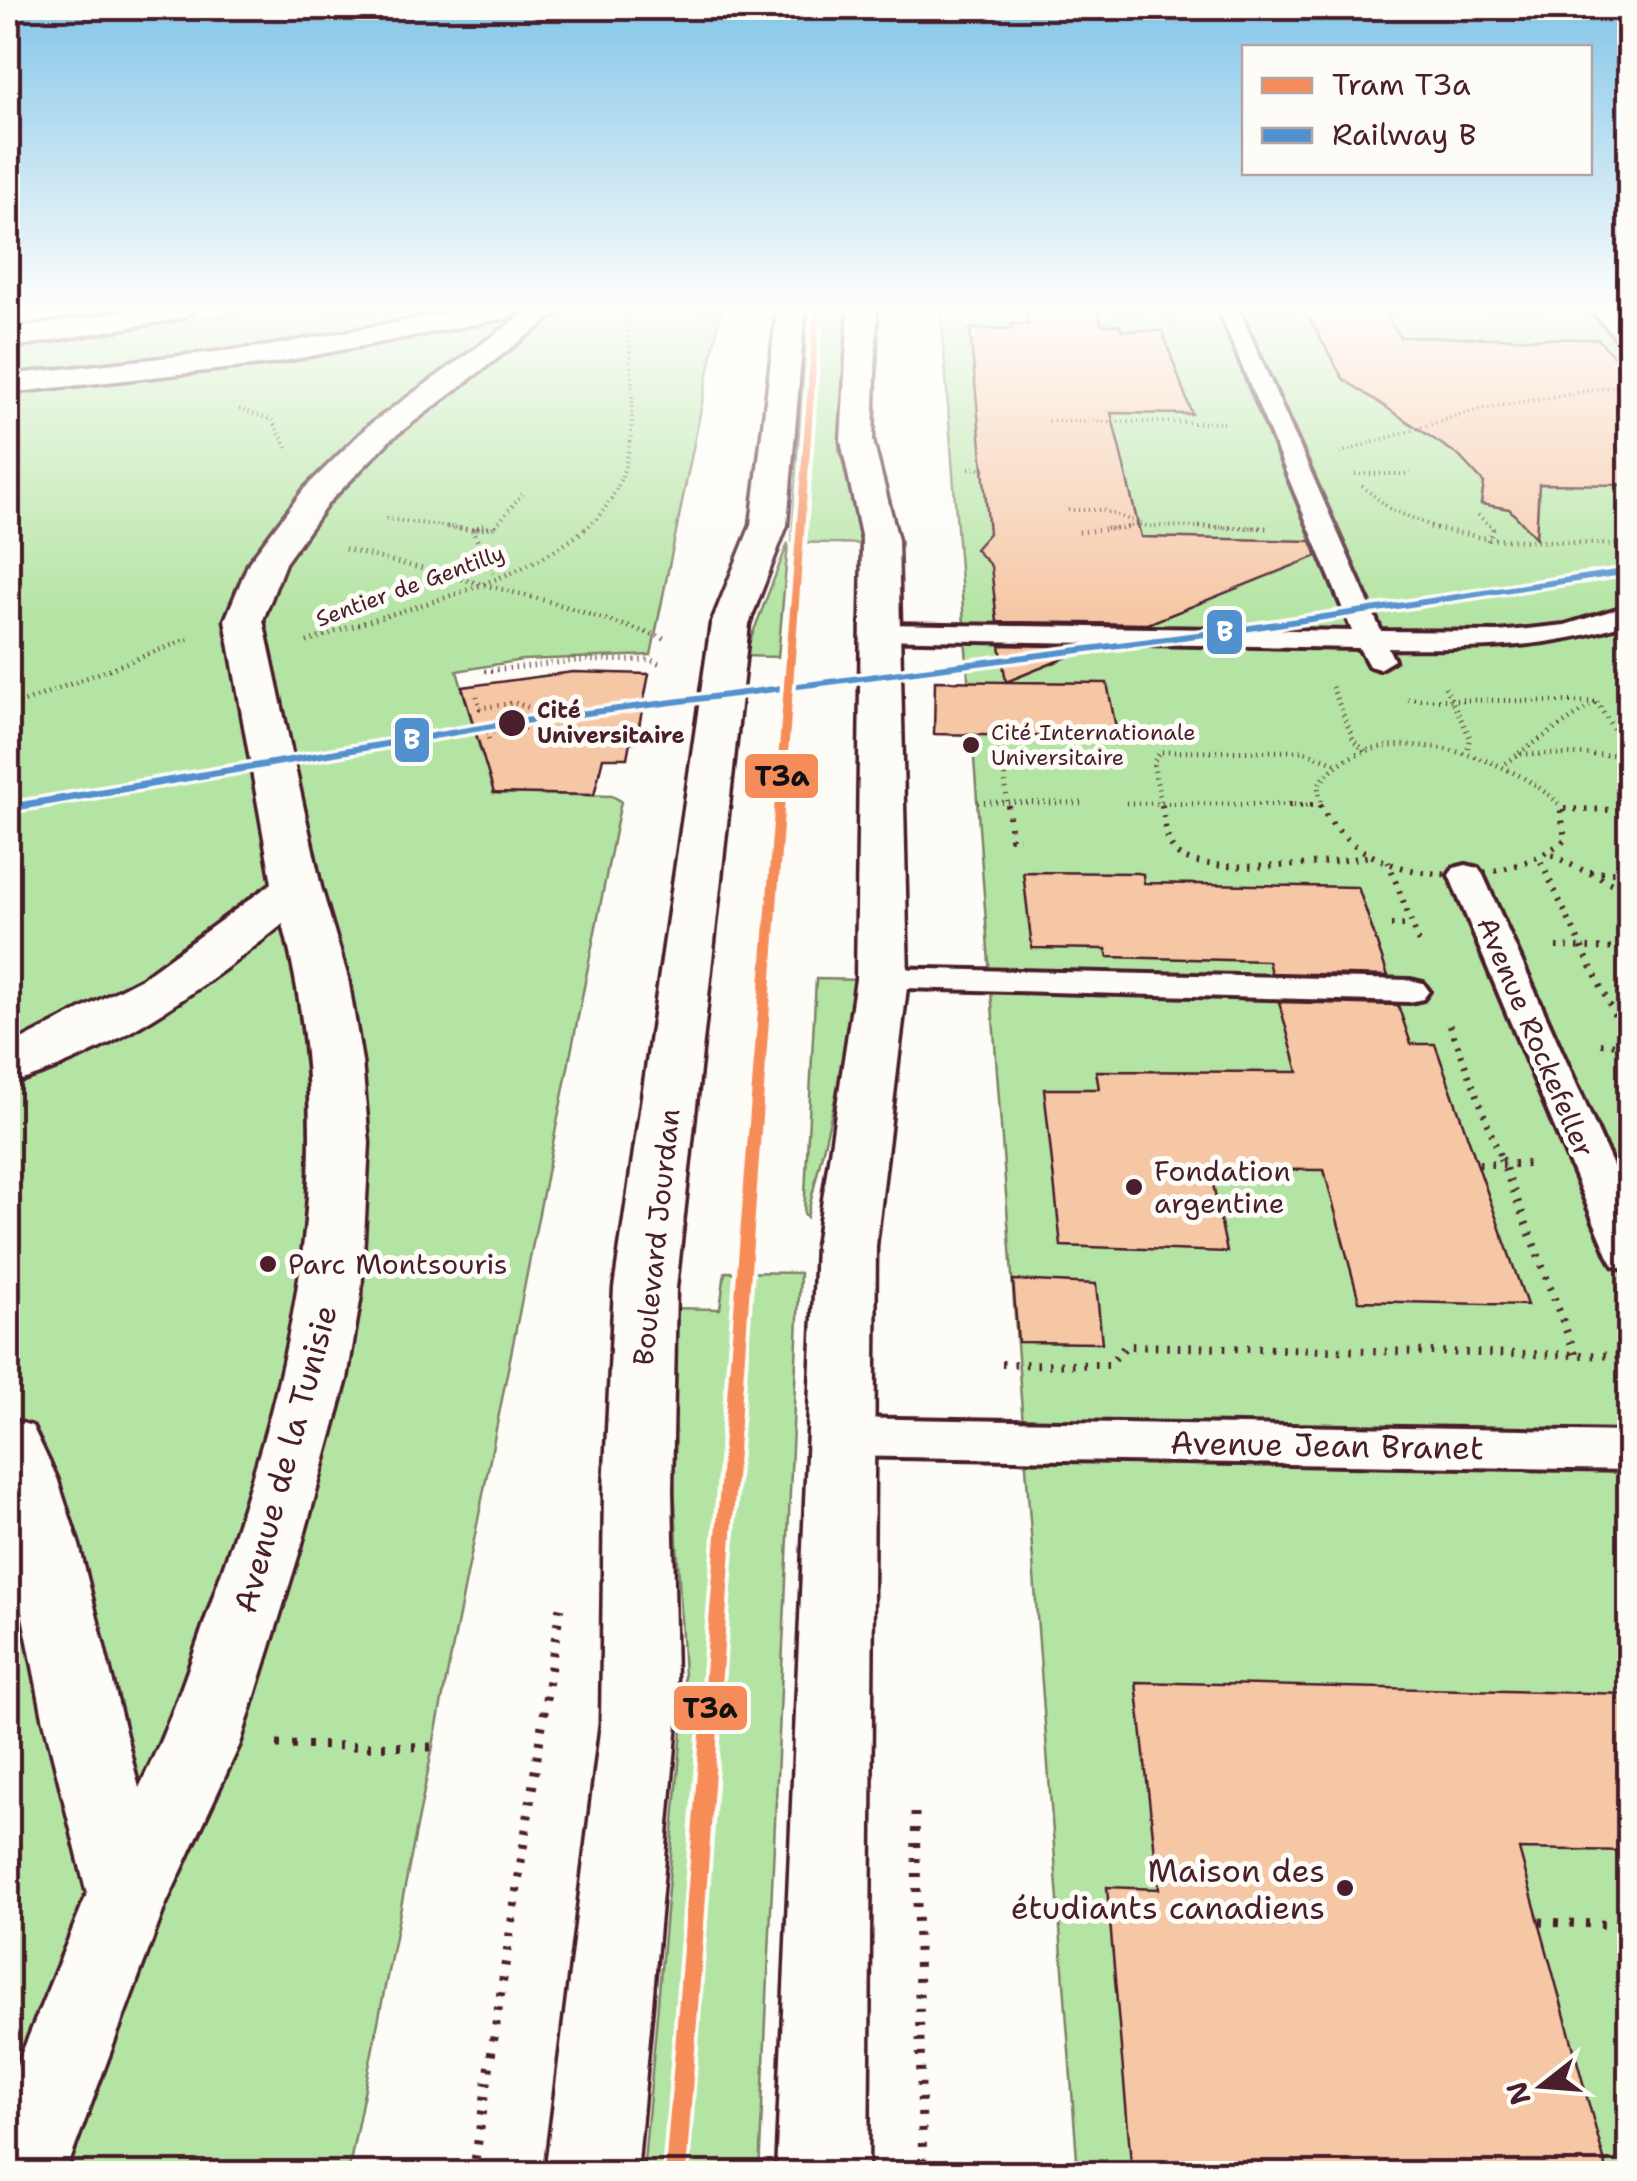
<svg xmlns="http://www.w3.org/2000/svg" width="1637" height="2181" font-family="'Shantell Sans',sans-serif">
<rect width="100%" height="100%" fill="#fdfcf7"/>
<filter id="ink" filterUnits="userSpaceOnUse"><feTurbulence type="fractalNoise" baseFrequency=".01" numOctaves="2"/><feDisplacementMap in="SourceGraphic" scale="20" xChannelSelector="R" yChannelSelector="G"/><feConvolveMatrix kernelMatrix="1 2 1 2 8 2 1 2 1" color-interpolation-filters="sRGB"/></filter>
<g filter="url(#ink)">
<g fill="#b4e4a3" stroke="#7f8267" stroke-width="2.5">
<polygon points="248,310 721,310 651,655 522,660 457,671 481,753 495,752 500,769 493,793 612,796 621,801 348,2173 8,2174 8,351"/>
<polygon points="807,310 847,310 839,449 867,544 792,542"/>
<polygon points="941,310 1629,310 1629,2173 1078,2173"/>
<polygon points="788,543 778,657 744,656"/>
<polygon points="816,979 863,980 807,1217 804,1214"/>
<polygon points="725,1272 800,1273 759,2173 643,2174 685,1696 665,1308 720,1309"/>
</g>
<g fill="#f6c7a5" stroke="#4a1f2b" stroke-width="2.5">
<polygon points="1025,310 1098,310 1102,325 1120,325 1121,330 1162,331 1192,414 1111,413 1141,537 1311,541 1317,556 1148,624 997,622 991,566 975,549 989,533 970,329 1012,329 1011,324 1028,324"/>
<polygon points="1305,310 1383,310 1400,337 1598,339 1630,375 1630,485 1539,484 1536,538 1509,509 1481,504 1484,483 1458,455 1343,379"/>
<polygon points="1000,645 1092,647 1006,682 1107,683 1118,738 934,734 935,681 1006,682"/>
<polygon points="573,672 649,674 636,742 630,742 627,758 603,758 594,795 494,793 462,687"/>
<polygon points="1023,872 1138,873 1143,874 1144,883 1358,887 1388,976 1271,973 1268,961 1108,957 1106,949 1032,948"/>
<polygon points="1279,1002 1398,1005 1411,1044 1435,1044 1527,1305 1359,1301 1324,1170 1210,1169 1227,1252 1061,1246 1044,1089 1099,1089 1096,1071 1298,1072"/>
<polygon points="1013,1280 1096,1284 1102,1343 1018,1342"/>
<polygon points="1136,1682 1630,1694 1630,1851 1519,1849 1608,2174 1132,2174 1107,1887 1159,1889"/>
</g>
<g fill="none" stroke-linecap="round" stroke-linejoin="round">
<g stroke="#4a1f2b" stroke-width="8">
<g id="lane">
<path d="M1219 310H1239L1381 631 1498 632 1565 625 1630 605V622C1546 650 1475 649 1388 648L1394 660 1379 669 1369 666 1359 648 870 639 866 633 880 624 1352 631Z"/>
<polygon points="1591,310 1612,310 1630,328 1630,347 1623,345"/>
<polygon points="1466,865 1478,868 1483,875 1630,1204 1630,1271 1614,1266 1608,1255 1449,875 1454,868"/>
<polygon points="882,968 1410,980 1423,983 1429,991 1423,999 1410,1002 869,987 863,979 869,971"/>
<polygon points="842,1418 1630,1432 1630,1470 842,1456 825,1451 818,1437 825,1423"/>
</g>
</g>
<g stroke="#4a1f2b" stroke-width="7">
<g id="street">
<polygon points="132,310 195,310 181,318 8,348 8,330"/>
<polygon points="463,310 520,310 506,318 269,364 8,393 8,375 269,346"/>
<path d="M529 310H561L391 439 329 502 285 563 263 620 321 887 348 978 362 1061 369 1143 361 1295 347 1379 301 1547 240 1744 165 1906 65 2174H8V2087L87 1894 43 1717 8 1541V1419L32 1426 57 1478 79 1545 139 1788C172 1722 194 1653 218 1583 295 1361 343 1157 283 924 203 988 108 1058 8 1084V1047L142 978 272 883 225 620 249 562 305 488 369 425Z"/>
</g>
</g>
<g stroke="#4a1f2b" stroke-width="7">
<g id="primary">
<polygon points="777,310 805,310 787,525 749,624 676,1288 672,1490 677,1723 637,2174 545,2174 601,1723 604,1490 614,1288 711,624 751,525"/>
<polygon points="849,310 877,310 873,441 898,540 908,979 876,1246 868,2174 776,2174 816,1246 856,979 862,540 841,441"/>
</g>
</g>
<g stroke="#4a1f2b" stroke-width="4" stroke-dasharray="1 4" stroke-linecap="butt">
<polyline points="1165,310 1174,332"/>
<polyline points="239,409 272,420 288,449"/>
<polyline points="1048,421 1226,423"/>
<polyline points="1340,453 1476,410 1618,386"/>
<polyline points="969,468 986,469"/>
<polyline points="1355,474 1413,474"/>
<polyline points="1362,486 1390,509 1439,529"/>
<polyline points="1068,510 1102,510 1147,526 1269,528"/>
<polyline points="1478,515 1494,529"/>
<polyline points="386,519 467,529"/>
<polyline points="473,529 485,524"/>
<polyline points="477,529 495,527 522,494"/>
<path d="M585 529C649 477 631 382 627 310"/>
<polyline points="1106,529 1141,526"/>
</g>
<g stroke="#4a1f2b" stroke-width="5" stroke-dasharray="1 5" stroke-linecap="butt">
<polyline points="447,527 472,530 495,576"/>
<polyline points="479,527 472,530 495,527"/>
<polyline points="1199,527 1269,528"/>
<polyline points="1430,527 1489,539 1630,545"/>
<polyline points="1079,532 1132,527"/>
<polyline points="1488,541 1494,527"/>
<polyline points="345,549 551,602 667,639"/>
<path d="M307 642C399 607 510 590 588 527"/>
<polyline points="485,671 576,661 651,660 661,664"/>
<polyline points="1332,687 1354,741 1365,751"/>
<polyline points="1445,687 1470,737 1467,752"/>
<polyline points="477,696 480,708 515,703 539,711 523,728 487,733 489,741"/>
<polyline points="1408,699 1597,702"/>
<polyline points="1597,702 1629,755"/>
<polyline points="8,708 188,639"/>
<polyline points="1519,753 1596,702"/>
<polyline points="1506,763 1519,754 1630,755"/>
<polyline points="978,802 1085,803"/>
<polyline points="1126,803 1318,805"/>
<polyline points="1008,807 1004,768 1013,768"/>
<polyline points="1162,807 1153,763 1160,752 1303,751 1336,763"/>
<path d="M1321 807 1318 786C1367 710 1512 754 1562 807"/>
</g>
<g stroke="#4a1f2b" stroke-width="6" stroke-dasharray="2.5 8" stroke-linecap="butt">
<polyline points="1008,805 1011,838 1020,838"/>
<path d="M1162 805C1165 821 1165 845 1179 855 1209 876 1338 864 1374 855"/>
<polyline points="1289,805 1318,805"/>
<path d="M1320 805C1363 888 1498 893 1565 840L1560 805"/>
<polyline points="1564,809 1630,810"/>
<polyline points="1552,855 1586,872 1630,872"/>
<polyline points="1388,861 1419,943"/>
<polyline points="1541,862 1630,1048"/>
<polyline points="1590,873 1630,893"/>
<polyline points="1391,925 1412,925"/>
<polyline points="1556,947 1630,949"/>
<polyline points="1450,1025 1502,1161"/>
<polyline points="1601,1044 1628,1045"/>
</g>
<g stroke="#4a1f2b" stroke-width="8" stroke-dasharray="2.5 9" stroke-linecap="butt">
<polyline points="1501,1158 1576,1356"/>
<polyline points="1479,1164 1528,1164"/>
<polyline points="1002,1364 1108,1365 1126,1346 1630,1356"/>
<polyline points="559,1610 560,1605"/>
</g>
<g stroke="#4a1f2b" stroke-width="9" stroke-dasharray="4 11" stroke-linecap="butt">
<polyline points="277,1745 432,1747"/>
<polyline points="915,1813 923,2174"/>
<polyline points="1540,1922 1630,1925"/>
<polyline points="473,2174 560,1608"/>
</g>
<use href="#lane" fill="#fdfcf7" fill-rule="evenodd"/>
<use href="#street" fill="#fdfcf7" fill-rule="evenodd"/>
<use href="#primary" fill="#fdfcf7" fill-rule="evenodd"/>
<g stroke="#fdfcf7" stroke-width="7">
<polygon id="rail-1" points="1630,568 1630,574 1237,633 516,725 8,812 8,804 516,719 1237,627"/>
</g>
<use href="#rail-1" fill="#5291ce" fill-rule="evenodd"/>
<g stroke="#fdfcf7" stroke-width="8">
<polygon id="tram-1" points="814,310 820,310 686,2174 665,2174"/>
</g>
<use href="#tram-1" fill="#f68c59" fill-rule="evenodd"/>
</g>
</g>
<linearGradient id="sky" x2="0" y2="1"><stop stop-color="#84c6e9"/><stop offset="0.5" stop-color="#fefefb"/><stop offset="1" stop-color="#fefefb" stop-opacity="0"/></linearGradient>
<rect width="1637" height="615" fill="url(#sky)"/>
<g fill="#4a1f2b" stroke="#fdfcf7" stroke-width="4">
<circle cx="512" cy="723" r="15"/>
<circle cx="971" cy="745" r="10"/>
<circle cx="1134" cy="1187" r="10"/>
<circle cx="268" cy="1264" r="10"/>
<circle cx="1345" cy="1888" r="10"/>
</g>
<g text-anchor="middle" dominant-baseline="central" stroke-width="10" stroke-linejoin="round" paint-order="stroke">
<g font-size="22" fill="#4a1f2b" stroke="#fdfcf7">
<text transform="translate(410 586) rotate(-20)">Sentier de Gentilly</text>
</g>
<g font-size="22" font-weight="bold" fill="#4a1f2b" stroke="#fdfcf7" text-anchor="start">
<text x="537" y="710">Cité<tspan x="537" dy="25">Universitaire</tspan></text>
</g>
<g font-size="22" fill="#4a1f2b" stroke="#fdfcf7" text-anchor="start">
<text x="991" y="732">Cité Internationale<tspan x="991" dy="25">Universitaire</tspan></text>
</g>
<g font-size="28" fill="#4a1f2b" stroke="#fdfcf7">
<text transform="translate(1536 1037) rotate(67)">Avenue Rockefeller</text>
<text transform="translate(656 1237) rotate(-84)">Boulevard Jourdan</text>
</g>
<g font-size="28" fill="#4a1f2b" stroke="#fdfcf7" text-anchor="start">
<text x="1154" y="1171">Fondation<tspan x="1154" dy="32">argentine</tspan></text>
<text x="288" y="1264">Parc Montsouris</text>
</g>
<g font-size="32" fill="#4a1f2b" stroke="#fdfcf7">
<text transform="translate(1327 1445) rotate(1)">Avenue Jean Branet</text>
<text transform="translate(285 1459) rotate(-75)">Avenue de la Tunisie</text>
</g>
<g font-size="32" fill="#4a1f2b" stroke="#fdfcf7" text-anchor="end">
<text x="1325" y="1870">Maison des<tspan x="1325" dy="37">étudiants canadiens</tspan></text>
</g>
</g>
<g stroke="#fdfcf7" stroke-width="4">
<rect x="1205" y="608" width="39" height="48" rx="10" fill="#5291ce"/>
<rect x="393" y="716" width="38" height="48" rx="10" fill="#5291ce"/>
<rect x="743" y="752" width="77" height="48" rx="10" fill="#f68c59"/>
<rect x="672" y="1684" width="77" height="48" rx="10" fill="#f68c59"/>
</g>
<g font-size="28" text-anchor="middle" font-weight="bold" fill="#fff">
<text x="1225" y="641">B</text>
<text x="412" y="749">B</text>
</g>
<g font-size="28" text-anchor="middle" font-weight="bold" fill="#111">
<text x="782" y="786">T3a</text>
<text x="710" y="1718">T3a</text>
</g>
<rect width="1637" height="2181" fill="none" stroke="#fdfcf7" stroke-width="40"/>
<rect x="20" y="20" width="1597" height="2141" fill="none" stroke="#4a1f2b" stroke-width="4" filter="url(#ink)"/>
<rect x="1242" y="45" width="350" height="130" fill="#fdfcf7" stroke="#b5a4a5" stroke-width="2.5"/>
<rect x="1262" y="78" width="50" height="15" fill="#f68c59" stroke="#b5a4a5" stroke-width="2.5"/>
<text x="1332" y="95" font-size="30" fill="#4a1f2b">Tram T3a</text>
<rect x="1262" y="128" width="50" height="15" fill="#5291ce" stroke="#b5a4a5" stroke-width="2.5"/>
<text x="1332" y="145" font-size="30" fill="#4a1f2b">Railway B</text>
<g transform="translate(1542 2086) rotate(253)" stroke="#fdfcf7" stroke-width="8" paint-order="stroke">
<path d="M0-8L18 38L0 25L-18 38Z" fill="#4a1f2b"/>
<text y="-15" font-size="28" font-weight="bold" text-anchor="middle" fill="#4a1f2b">N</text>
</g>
</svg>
